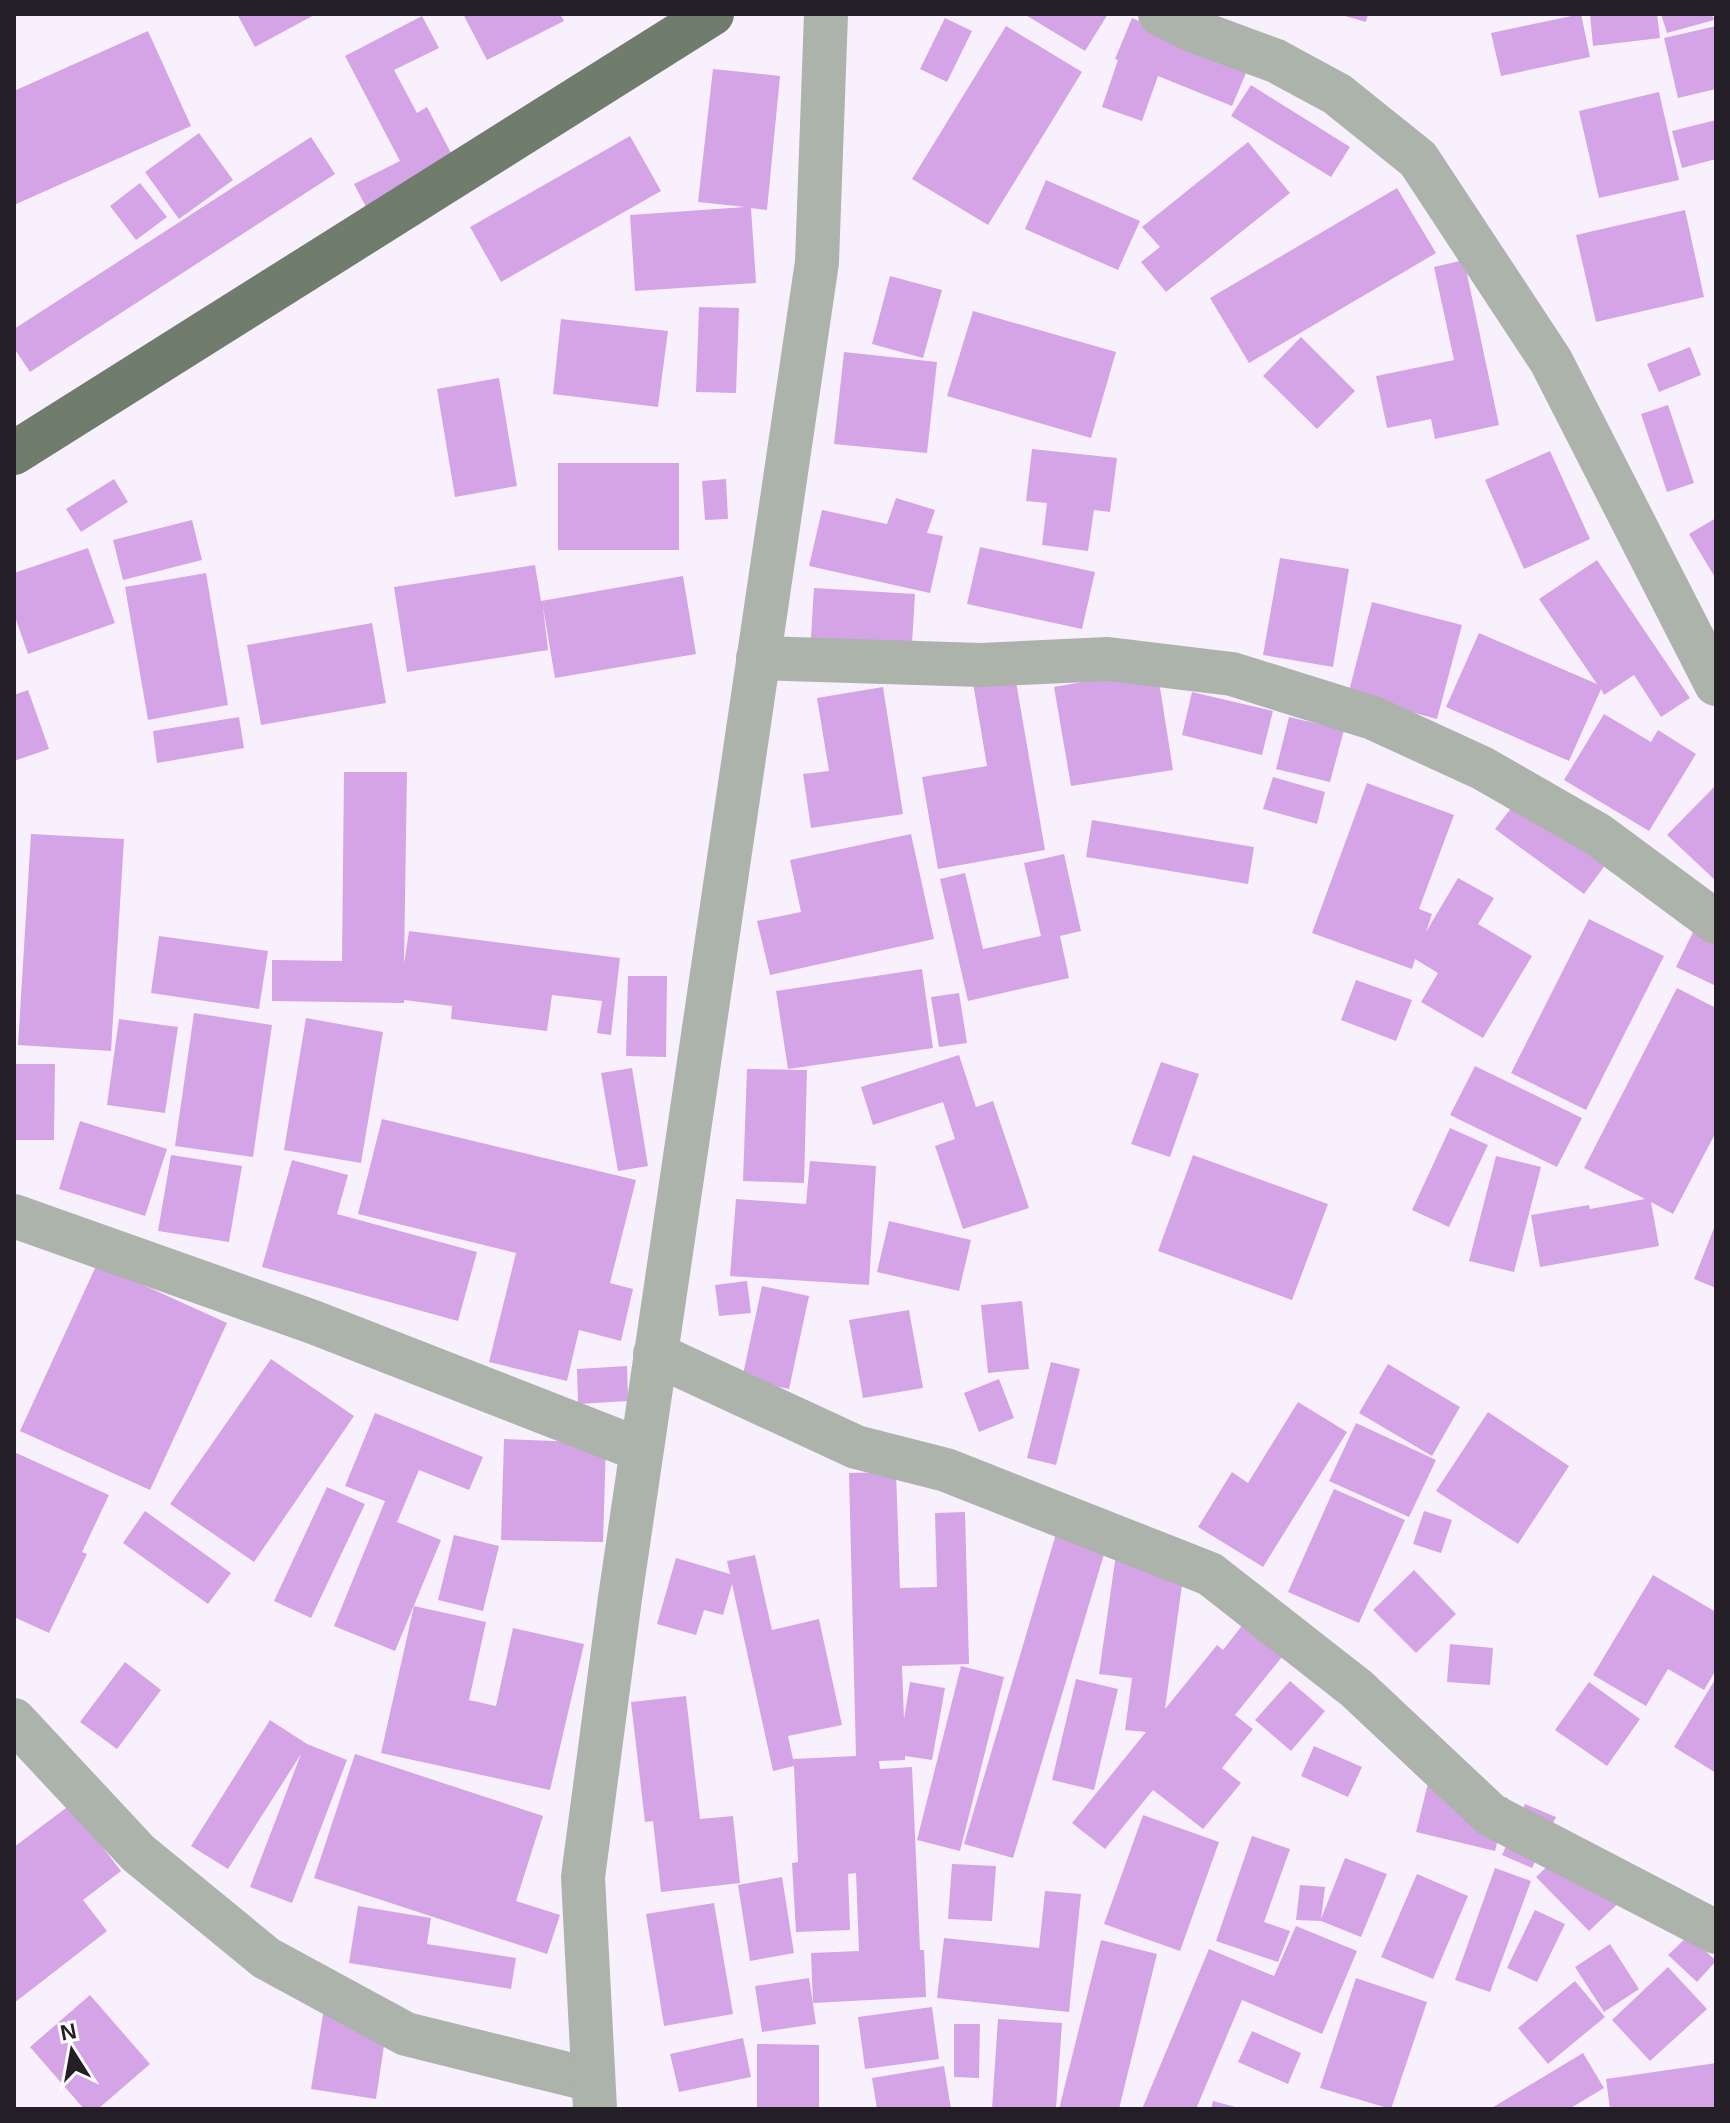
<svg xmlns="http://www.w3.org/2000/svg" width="1730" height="2123" font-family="Arial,sans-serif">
<rect width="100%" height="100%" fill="#f9f0fd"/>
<g fill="#d5a4e6">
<polygon points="237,14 316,14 255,47"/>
<polygon points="463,14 560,14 564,21 487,60"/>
<polygon points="1024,14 1108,14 1085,51"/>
<polygon points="1338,14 1368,14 1366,22"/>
<polygon points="1581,14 1590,57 1501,76 1491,33"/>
<polygon points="1590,14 1657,14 1660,38 1593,46"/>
<polygon points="1661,14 1712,14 1714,20 1667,33"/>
<polygon points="422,16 439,48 394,70 417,113 427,107 465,180 376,226 354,184 400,161 345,56"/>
<polygon points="945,18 972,31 947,82 920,69"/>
<polygon points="1132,18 1249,66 1232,106 1158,76 1142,121 1102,107 1118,60 1115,59"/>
<polygon points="1006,26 1082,72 988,225 912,179"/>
<polygon points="1716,26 1716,89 1678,98 1664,38"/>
<polygon points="148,31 191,126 14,205 14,91"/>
<polygon points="713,69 780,76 767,210 751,208 756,283 635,291 630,215 745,207 698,202"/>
<polygon points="1251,85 1350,147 1331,177 1231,116"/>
<polygon points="1659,92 1679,180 1599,198 1579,111"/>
<polygon points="1716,120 1716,159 1682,168 1672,131"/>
<polygon points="199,133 233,180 179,219 145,172"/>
<polygon points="630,136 661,191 501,282 470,227"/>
<polygon points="311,137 335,174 30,372 14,348 14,329"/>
<polygon points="1248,142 1290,193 1166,292 1141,262 1160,247 1142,227"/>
<polygon points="1046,180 1140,221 1118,270 1025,229"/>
<polygon points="140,183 167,217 136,240 110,206"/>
<polygon points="1397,188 1436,253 1249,363 1210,298"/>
<polygon points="1685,210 1704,297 1596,322 1576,235"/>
<polygon points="1464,260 1499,425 1435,439 1431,419 1387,428 1376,376 1454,360 1434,267"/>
<polygon points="890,276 942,290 923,358 872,344"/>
<polygon points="699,307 739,308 736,393 696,392"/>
<polygon points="973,311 1116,352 1091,438 947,396"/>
<polygon points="561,319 668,331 658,407 553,394"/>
<polygon points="1301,337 1355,391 1317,429 1263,376"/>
<polygon points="1690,347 1701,375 1659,392 1647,364"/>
<polygon points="844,352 937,362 927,453 834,444"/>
<polygon points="499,378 517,486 455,497 437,389"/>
<polygon points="1668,405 1694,483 1667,492 1641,414"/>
<polygon points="1032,449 1117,458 1110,512 1094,510 1088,551 1042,545 1047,503 1026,501"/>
<polygon points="1550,451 1590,539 1524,569 1485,480"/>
<rect x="558" y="463" width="121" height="87"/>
<polygon points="114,479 128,502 81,532 66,509"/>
<polygon points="726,479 728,519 705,520 702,481"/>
<polygon points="896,498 935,510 927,533 943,536 930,593 809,566 822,510 887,524"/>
<polygon points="1716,518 1716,579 1689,534"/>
<polygon points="192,520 202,560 123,580 113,540"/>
<polygon points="980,547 1095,572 1082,629 967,604"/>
<polygon points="88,548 115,623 28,654 14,614 14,573"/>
<polygon points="1280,558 1349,569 1333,667 1263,655"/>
<polygon points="1597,560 1690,698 1661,717 1634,675 1604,695 1601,689 1569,761 1446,707 1479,633 1597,684 1539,599"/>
<polygon points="535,565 541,601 683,576 696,654 555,678 543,607 548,650 407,672 394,587"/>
<polygon points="206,573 228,705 148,720 125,587"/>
<polygon points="814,588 915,594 911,659 810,653"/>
<polygon points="1372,602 1462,625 1437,719 1348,695"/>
<polygon points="372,623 386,703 261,725 247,645"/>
<polygon points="1157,669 1173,770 1071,786 1054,687"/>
<polygon points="1015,676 1045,850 938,869 922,777 987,766 973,683"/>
<polygon points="883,687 903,814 811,828 803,774 829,771 817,698"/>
<polygon points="28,690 49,749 14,761 14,695"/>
<polygon points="1192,692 1273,711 1262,755 1182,735"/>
<polygon points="1604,714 1651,742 1658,730 1696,754 1649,831 1564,780"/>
<polygon points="239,717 244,748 157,763 153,731"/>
<polygon points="1289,717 1344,730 1330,782 1276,769"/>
<polygon points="344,772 407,772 404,964 409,931 620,958 611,1035 597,1033 602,1001 552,995 547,1031 451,1019 452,1006 404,1000 404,1003 272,1001 272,960 342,961"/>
<polygon points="1273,777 1325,792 1317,824 1263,809"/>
<polygon points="1367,783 1454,815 1419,909 1432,914 1426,932 1458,878 1494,898 1478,924 1532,956 1483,1038 1421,1002 1438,973 1415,959 1412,969 1312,933"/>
<polygon points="1716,785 1716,881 1667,835"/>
<polygon points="1518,799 1606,864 1584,894 1495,829"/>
<polygon points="1092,820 1254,847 1248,884 1086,857"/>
<polygon points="31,834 124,839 111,1051 18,1045"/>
<polygon points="911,834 934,939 770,975 757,921 801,912 790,860"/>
<polygon points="1064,854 1081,931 1060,936 1069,978 968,1001 940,879 965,873 983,949 1041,936 1024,863"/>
<polygon points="1589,919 1664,956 1586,1110 1511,1073"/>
<polygon points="1695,928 1716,938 1716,986 1676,967"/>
<polygon points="159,936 268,951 259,1009 151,993"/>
<polygon points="922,969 933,1048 788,1069 776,991"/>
<polygon points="628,976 667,976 666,1057 626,1056"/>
<polygon points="1356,980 1412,1000 1396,1041 1341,1020"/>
<polygon points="1677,988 1716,1008 1716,1132 1673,1214 1651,1202 1659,1246 1540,1267 1531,1215 1589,1205 1590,1209 1645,1199 1584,1168"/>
<polygon points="959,993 967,1043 939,1047 931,997"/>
<polygon points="194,1013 272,1025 253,1157 175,1146"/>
<polygon points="306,1018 383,1032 361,1163 284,1150"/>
<polygon points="119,1019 178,1027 165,1113 107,1105"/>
<polygon points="959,1055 976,1107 993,1101 1029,1208 963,1229 935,1146 955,1139 943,1102 873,1125 861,1087"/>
<polygon points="1161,1062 1199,1074 1170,1157 1131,1144"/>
<polygon points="14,1064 55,1064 54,1140 14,1140"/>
<polygon points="1475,1066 1582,1118 1557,1167 1450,1115"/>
<polygon points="632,1068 648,1166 618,1171 601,1073"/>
<polygon points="747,1069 807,1070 804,1183 743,1181"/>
<polygon points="382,1119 636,1180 610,1283 633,1289 621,1341 579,1330 567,1381 489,1362 516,1253 358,1214"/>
<polygon points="80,1121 167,1149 145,1216 59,1189"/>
<polygon points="1450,1128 1488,1145 1449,1227 1412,1210"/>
<polygon points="171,1155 242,1166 229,1242 158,1231"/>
<polygon points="1193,1155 1328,1204 1292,1300 1158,1251"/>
<polygon points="1496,1156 1541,1167 1514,1272 1469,1261"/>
<polygon points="292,1160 348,1175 337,1214 477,1252 458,1321 262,1267"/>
<polygon points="810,1161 876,1166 869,1285 730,1276 736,1199 806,1204"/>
<polygon points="889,1221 971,1240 959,1291 877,1272"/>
<polygon points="1716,1223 1716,1288 1694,1279"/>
<polygon points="97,1264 227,1323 150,1490 20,1431"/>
<polygon points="747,1281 751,1313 719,1316 715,1285"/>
<polygon points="762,1286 809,1296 789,1389 742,1379"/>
<polygon points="1022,1301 1029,1369 988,1373 981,1305"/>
<polygon points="909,1310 923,1388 863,1398 849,1320"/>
<polygon points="271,1359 354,1416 254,1562 170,1504"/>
<polygon points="1051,1362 1080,1369 1056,1465 1027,1458"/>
<polygon points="1388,1364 1460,1407 1432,1456 1359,1413"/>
<polygon points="627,1366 628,1401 578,1404 577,1369"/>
<polygon points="999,1379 1014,1418 979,1432 964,1393"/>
<polygon points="1298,1402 1347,1432 1263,1567 1198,1527 1232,1472 1248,1483"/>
<polygon points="1488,1412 1569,1466 1518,1544 1436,1491"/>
<polygon points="375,1413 483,1457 469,1490 419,1470 397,1522 441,1540 395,1651 334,1626 385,1501 345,1486"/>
<polygon points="1356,1423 1436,1460 1409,1517 1329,1481"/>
<polygon points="504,1439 606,1443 603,1542 501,1540"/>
<polygon points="14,1452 109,1495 82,1552 87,1554 49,1633 14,1617"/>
<polygon points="896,1472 900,1588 937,1587 935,1513 965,1512 969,1664 902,1666 904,1719 910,1682 945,1688 932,1760 905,1756 905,1760 879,1761 880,1769 912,1767 920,1950 924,1950 926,1997 813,2003 811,1953 859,1951 856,1873 848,1874 850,1930 796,1932 792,1863 798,1862 794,1766 773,1771 732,1584 723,1615 704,1610 696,1635 657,1624 676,1558 730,1574 727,1561 755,1555 772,1630 819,1619 842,1725 788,1736 793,1759 856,1756 849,1473"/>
<polygon points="327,1487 365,1504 311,1618 274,1601"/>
<polygon points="1334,1489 1405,1520 1359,1623 1288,1592"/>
<polygon points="145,1511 231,1573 208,1604 123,1543"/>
<polygon points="1424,1511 1452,1520 1441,1553 1413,1544"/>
<polygon points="1058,1527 1108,1541 1013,1858 964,1844"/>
<polygon points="454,1535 499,1546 483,1611 438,1600"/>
<polygon points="1116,1554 1185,1563 1165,1709 1217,1645 1223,1650 1255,1609 1295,1641 1235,1715 1253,1729 1222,1768 1241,1783 1203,1829 1153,1790 1105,1849 1072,1823 1146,1732 1125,1730 1132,1678 1099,1674"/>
<polygon points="1414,1570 1456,1614 1416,1653 1373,1610"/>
<polygon points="1653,1575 1716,1612 1716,1670 1704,1690 1668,1669 1646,1706 1593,1675"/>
<polygon points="414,1606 486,1622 469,1700 496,1706 513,1628 584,1644 550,1790 381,1753"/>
<polygon points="1450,1644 1493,1648 1490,1685 1447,1682"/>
<polygon points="125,1662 161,1690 117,1749 80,1722"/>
<polygon points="961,1666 1004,1677 960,1851 917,1840"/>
<polygon points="1716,1678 1716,1773 1674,1747"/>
<polygon points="1076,1679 1118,1689 1094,1790 1052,1780"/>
<polygon points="1290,1681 1325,1711 1291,1751 1255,1720"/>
<polygon points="1589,1682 1640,1719 1607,1766 1555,1730"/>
<polygon points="686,1696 700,1819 733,1816 740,1883 661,1892 653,1821 645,1822 631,1702"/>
<polygon points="270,1720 307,1744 347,1760 292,1903 250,1887 301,1754 228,1869 191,1846"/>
<polygon points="1314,1746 1362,1767 1348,1797 1301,1776"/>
<polygon points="355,1754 543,1816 516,1901 560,1915 547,1954 314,1878"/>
<polygon points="1429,1779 1508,1798 1495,1851 1416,1832"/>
<polygon points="1525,1804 1556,1817 1532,1868 1502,1855"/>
<polygon points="70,1805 121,1871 83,1900 107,1931 14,2003 14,1847"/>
<polygon points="1143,1815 1219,1842 1180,1951 1104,1924"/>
<polygon points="1252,1836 1290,1849 1264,1922 1290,1931 1278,1962 1216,1941"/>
<polygon points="1573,1842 1626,1896 1589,1931 1536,1877"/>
<polygon points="1345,1858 1387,1874 1361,1937 1321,1921 1296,1920 1300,1885 1325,1887 1321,1919"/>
<polygon points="952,1864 996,1866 992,1921 948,1919"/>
<polygon points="1495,1868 1531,1881 1490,1992 1455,1980"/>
<polygon points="1417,1874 1468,1896 1433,1979 1381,1957"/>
<polygon points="782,1877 794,1953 750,1961 738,1885"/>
<polygon points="1045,1891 1081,1894 1069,2012 937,1998 944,1938 1039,1948"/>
<polygon points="714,1903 733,2014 664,2026 646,1914"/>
<polygon points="358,1906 431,1918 427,1944 516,1958 511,1989 349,1963"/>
<polygon points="1535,1910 1565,1924 1537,1982 1507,1968"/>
<polygon points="1296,1926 1357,1951 1322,2034 1242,2000 1196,2109 1142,2109 1209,1949 1274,1976"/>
<polygon points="1689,1935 1716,1961 1697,1982 1668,1955"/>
<polygon points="1101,1940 1157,1954 1119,2109 1059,2109"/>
<polygon points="1610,1944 1639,1989 1604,2012 1575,1967"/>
<polygon points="1668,1967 1707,2009 1650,2061 1612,2020"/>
<polygon points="809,1978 816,2024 762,2032 755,1986"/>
<polygon points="1356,1978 1427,2002 1391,2109 1320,2088"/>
<polygon points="1575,1981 1605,2017 1548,2064 1518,2028"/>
<polygon points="90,1995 150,2064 98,2109 84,2109 30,2047"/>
<polygon points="325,2002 389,2012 376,2099 311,2089"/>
<polygon points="932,2007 939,2059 865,2069 858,2017"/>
<polygon points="998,2019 1062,2023 1056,2109 992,2109"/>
<polygon points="954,2024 980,2024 979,2078 954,2077"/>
<polygon points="1252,2031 1301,2053 1288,2084 1238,2062"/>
<polygon points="743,2038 751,2077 679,2092 670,2054"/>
<polygon points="757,2044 819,2045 819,2108 757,2108"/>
<polygon points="1583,2053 1604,2088 1569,2109 1490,2109"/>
<polygon points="1716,2063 1716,2109 1610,2109 1606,2079"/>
<polygon points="944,2066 951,2109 877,2109 872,2078"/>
<polygon points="1213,2101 1239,2108 1239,2109 1211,2109"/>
</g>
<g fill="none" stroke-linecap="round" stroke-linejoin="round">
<g stroke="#acb3aa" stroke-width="44">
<polyline points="1160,14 1192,30 1276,61 1337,94 1418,159 1551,361 1716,684"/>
<polyline points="758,658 981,665 1108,659 1232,674 1373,718 1482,768 1597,834 1716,922"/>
<polyline points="14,1216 313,1322 641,1450"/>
<polyline points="655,1354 856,1447 946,1470 1210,1574 1357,1689 1491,1815 1716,1932"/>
<polyline points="14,1720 138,1853 266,1958 406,2034 592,2080"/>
<polyline points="595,2109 583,1877 620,1598 817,262 826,14"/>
</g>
<polyline stroke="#707d6d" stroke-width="44" points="14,453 712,14"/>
</g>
<rect width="1730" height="2123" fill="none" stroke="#241e26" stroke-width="32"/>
<g transform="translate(72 2051) rotate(349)" stroke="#ffffff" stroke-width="6" paint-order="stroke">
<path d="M0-6L14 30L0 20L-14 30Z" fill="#241e26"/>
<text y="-12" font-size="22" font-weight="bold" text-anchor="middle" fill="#241e26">N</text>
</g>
</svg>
